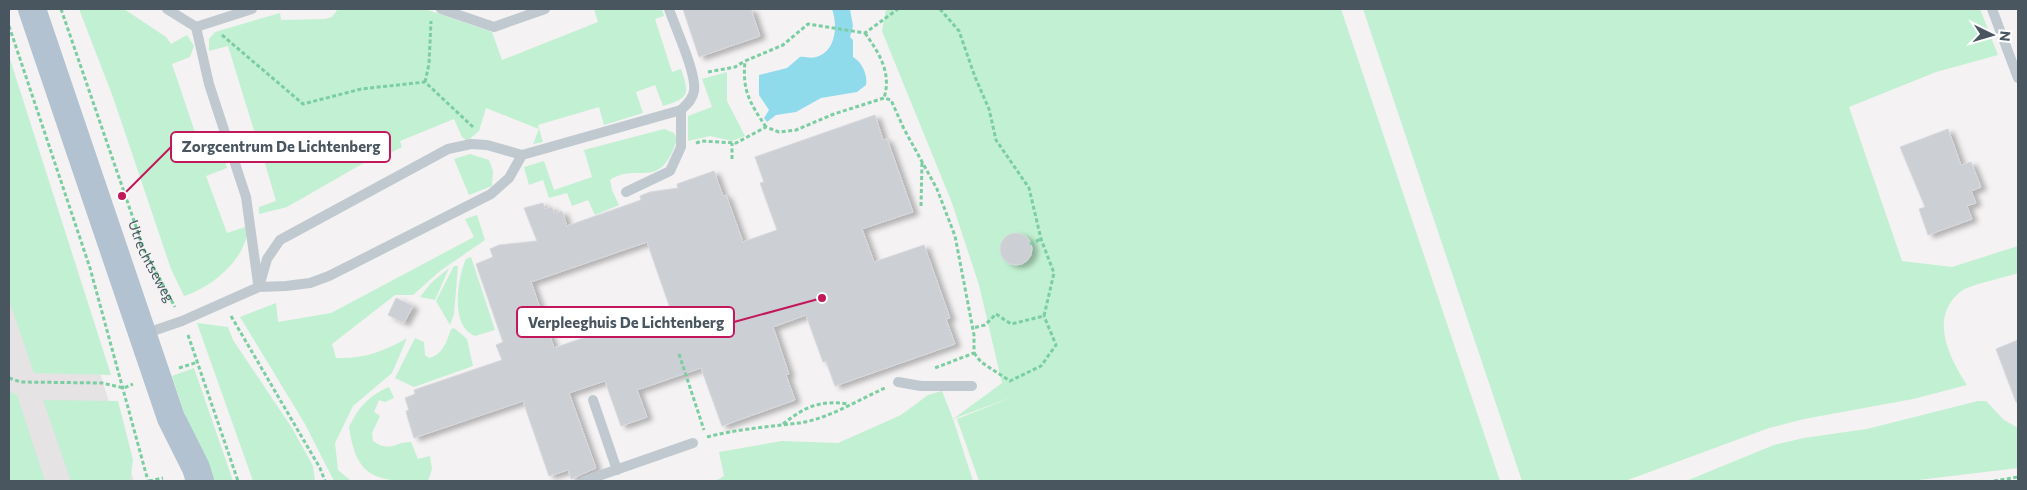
<svg xmlns="http://www.w3.org/2000/svg" width="2027" height="490" font-family="Commissioner,sans-serif">
<defs>
<filter id="shadow"><feDropShadow dx="5.5" dy="3" stdDeviation="2.5" flood-color="#0004"/></filter>
</defs>
<rect width="100%" height="100%" fill="#f4f2f2"/>
<polygon fill="#e5e3e4" points="9,85 134,481 9,481"/>
<g fill="#c2f0d2">
<path d="M79 9H124L166 37 171 44 187 35 194 46 190 57 172 64 204 159 223 153 227 168 206 176 227 233 248 226C248 257 213 287 184 296L171 269 113 97Z"/>
<path d="M338 9H425L492 32 502 60 598 22 594 9H662L664 16 655 19 672 72 681 69C690 95 689 98 663 106L655 85 636 92 643 113 604 125 599 107 538 125 543 142 533 144 539 129 486 108 479 131 467 141 462 137 454 119 400 141 402 147 378 159 376 156 287 207 259 214V207L276 201 262 153 244 158 237 143 256 137 228 46 209 51V39L215 32 280 13 281 20 325 19 332 17Z"/>
<polygon points="886,9 1341,9 1500,481 979,481 957,419 1015,396 953,419 973,481 715,481 724,476 719,452 782,441 838,443 901,415 928,395 942,391 953,419 1002,383 979,285 952,203 882,31"/>
<path d="M1363 9H1980L1998 55 1936 72 1849 107 1902 261 1952 267 2018 246V273C2007 277 1967 285 1960 292 1929 318 1949 357 1967 385L1913 399 1804 419 1769 428 1625 481H1522Z"/>
<polygon points="9,56 111,375 34,373 9,300"/>
<polygon points="727,72 727,101 745,136 732,141 710,136 688,141 688,116 712,107 702,79"/>
<path d="M664 129 674 133 677 139C660 193 638 161 610 180L612 190 619 205 595 215 588 200 572 206 567 193 549 198 543 180 529 185 524 167 544 161 554 190 592 177 584 150Z"/>
<polygon points="470,154 489,160 493,171 492,186 469,195 454,159"/>
<path d="M477 215 485 240 440 271 413 295H395L332 344 336 358C363 359 383 352 407 338L392 373 353 406 335 443 338 470 350 480 359 481H334L305 424 240 317 276 303 278 322 331 313 474 237 465 219Z"/>
<path d="M471 257 495 330 475 336C450 327 457 279 466 259Z"/>
<polygon points="454,266 458,266 454,314 450,325 436,301"/>
<polygon points="449,268 435,300 420,297 431,283"/>
<polygon points="197,323 228,327 233,340 292,428 313,466 315,481 253,481"/>
<path d="M454 328 467 339 473 366 414 387 395 378 415 338 424 342 425 355 429 358C443 355 447 341 451 329Z"/>
<polygon points="194,368 233,481 207,481 172,376"/>
<path d="M389 387 394 398 385 402 379 400 374 412 380 416 372 433 373 441C391 453 394 442 411 442L418 459 430 456 432 469 428 481C379 481 357 482 349 427 358 408 369 395 389 387Z"/>
<polygon points="9,391 17,395 45,481 9,481"/>
<polygon points="43,400 118,401 133,460 130,481 71,481"/>
<polygon points="1978,401 1986,401 2004,420 2018,428 2018,468 1910,481 1686,481 1774,445 1804,438 1867,429"/>
</g>
<path fill="#8fdbec" d="M832 9H850L853 26 850 37 853 40V57C862 62 868 75 866 85L857 92 821 98 796 112 776 115 767 122 764 118 769 110 759 95V75L787 68 800 57C805 56 810 59 816 57 836 52 838 25 832 9Z"/>
<g fill="#cccfd4" stroke="#d6d8dd" fill-rule="evenodd" filter="url(#shadow)">
<polygon points="683,9 751,9 760,36 699,57"/>
<path d="M875 115 883 140 887 139 913 212 862 229 874 262 924 245 950 318 946 319 955 344 835 386 826 361 823 362 806 315 773 327 789 374 786 375 795 400 722 426 701 368 637 390 647 417 621 426 605 381 569 393 596 468 571 479 568 470 549 476 523 401 414 438 408 419 406 411 409 410 405 398 415 394 414 390 502 360 496 345 503 342 476 264 493 257 490 249 499 245 537 241 524 208 543 203 545 209 552 207 555 214 562 211 567 226 641 200 640 196 650 192 678 188 677 184 714 171 723 196 726 195 743 242 777 230 760 183 764 182 755 157ZM647 242 670 308 554 348 531 282Z"/>
<polygon points="1948,129 1961,165 1971,162 1981,187 1971,191 1976,203 1967,206 1972,219 1928,235 1919,209 1925,207 1900,147"/>
<circle cx="1016" cy="249" r="16"/>
<polygon points="396,298 413,306 404,323 388,315"/>
<polygon points="2018,340 2018,402 2016,402 1996,349"/>
</g>
<g fill="none" stroke-linecap="round" stroke-linejoin="round">
<g stroke="#7acea2" stroke-width="3" stroke-dasharray="4 2.5" stroke-linecap="butt">
<path id="s1" d="M61 9 144 250 175 307"/>
<polyline points="940,9 959,31 975,77 989,109 996,140 1029,188 1041,239 1054,273 1044,316 1011,324 996,314 985,325 973,328"/>
<polyline points="9,26 90,268 148,481"/>
<path d="M865 33C879 53 892 73 884 98"/>
<polyline points="222,35 303,104 361,89 425,82 473,127"/>
<polyline points="708,72 735,67 745,61"/>
<polyline points="425,82 429,64 431,21"/>
<path d="M766 127C750 103 742 91 745 61L783 45 808 24 865 33 898 9"/>
<polyline points="696,143 702,141 736,143 766,127 779,132 796,130 834,114 884,98 891,100 904,129 937,189 955,236 974,335 974,353 935,368"/>
<polyline points="732,159 732,143"/>
<polyline points="921,206 922,162"/>
<polyline points="1030,244 1041,239"/>
<polyline points="231,316 320,468 325,481"/>
<polyline points="188,335 238,481"/>
<polyline points="974,353 981,362 1010,381 1041,366 1056,345 1044,316"/>
<polyline points="679,354 704,430"/>
<polyline points="179,368 198,362"/>
<polyline points="9,378 21,382 102,383 124,388 133,384"/>
<path d="M783 424C806 406 820 400 848 404"/>
<path d="M707 437C737 429 768 427 799 423 828 419 858 400 885 388"/>
<polyline points="149,481 163,478"/>
<polyline points="1994,481 2018,477"/>
</g>
<g stroke="#c0c9d0" stroke-width="10">
<polyline points="167,9 196,27 252,9"/>
<polyline points="441,9 494,27 545,9"/>
<polyline points="1992,9 2018,78"/>
<polyline points="196,27 209,84 246,197 258,283"/>
<polyline points="626,192 670,171 681,147 681,110"/>
<path d="M259 287 267 259 280 240 448 149 471 144 487 145 522 155 681 110C687 104 693 99 694 91 697 74 675 27 669 9"/>
<polyline points="144,334 182,321 259,287 286,286 310,283 329,276 491,194 509,178 522,155"/>
<polyline points="898,382 921,386 972,386"/>
<polyline points="593,400 617,470"/>
<polyline points="584,481 693,443"/>
</g>
<polyline stroke="#b2c2d0" stroke-width="28" points="32,9 171,418 196,468 200,481"/>
</g>
<g text-anchor="middle" dominant-baseline="central" stroke-width="4" stroke-linejoin="round" paint-order="stroke">
<g font-size="14" fill="#49565f" stroke="#fff">
<text stroke="none"><textPath href="#s1" startOffset="268">Utrechtseweg</textPath></text>
</g>
</g>
<path fill="none" stroke="#c2185b" stroke-width="2" d="M122 196L171 147M822 298L734 322"/>
<g fill="#c2185b" stroke="#fff" stroke-width="2">
<circle cx="122" cy="196" r="5"/>
<circle cx="822" cy="298" r="5"/>
</g>
<g fill="#fff" stroke="#c2185b" stroke-width="2">
<rect x="171" y="132" width="219" height="30" rx="5"/>
<rect x="517" y="307" width="217" height="30" rx="5"/>
</g>
<g font-size="15" text-anchor="middle" font-weight="bold" fill="#49565f">
<text x="281" y="152">Zorgcentrum De Lichtenberg</text>
<text x="626" y="328">Verpleeghuis De Lichtenberg</text>
</g>
<rect width="2027" height="490" fill="none" stroke="#49565f" stroke-width="20"/>
<g transform="translate(1992 35) rotate(95)" stroke="#ffffff" stroke-width="4" paint-order="stroke">
<path d="M0-4L9 19L0 12L-9 19Z" fill="#49565f"/>
<text y="-8" font-size="14" font-weight="bold" text-anchor="middle" fill="#49565f">N</text>
</g>
</svg>
